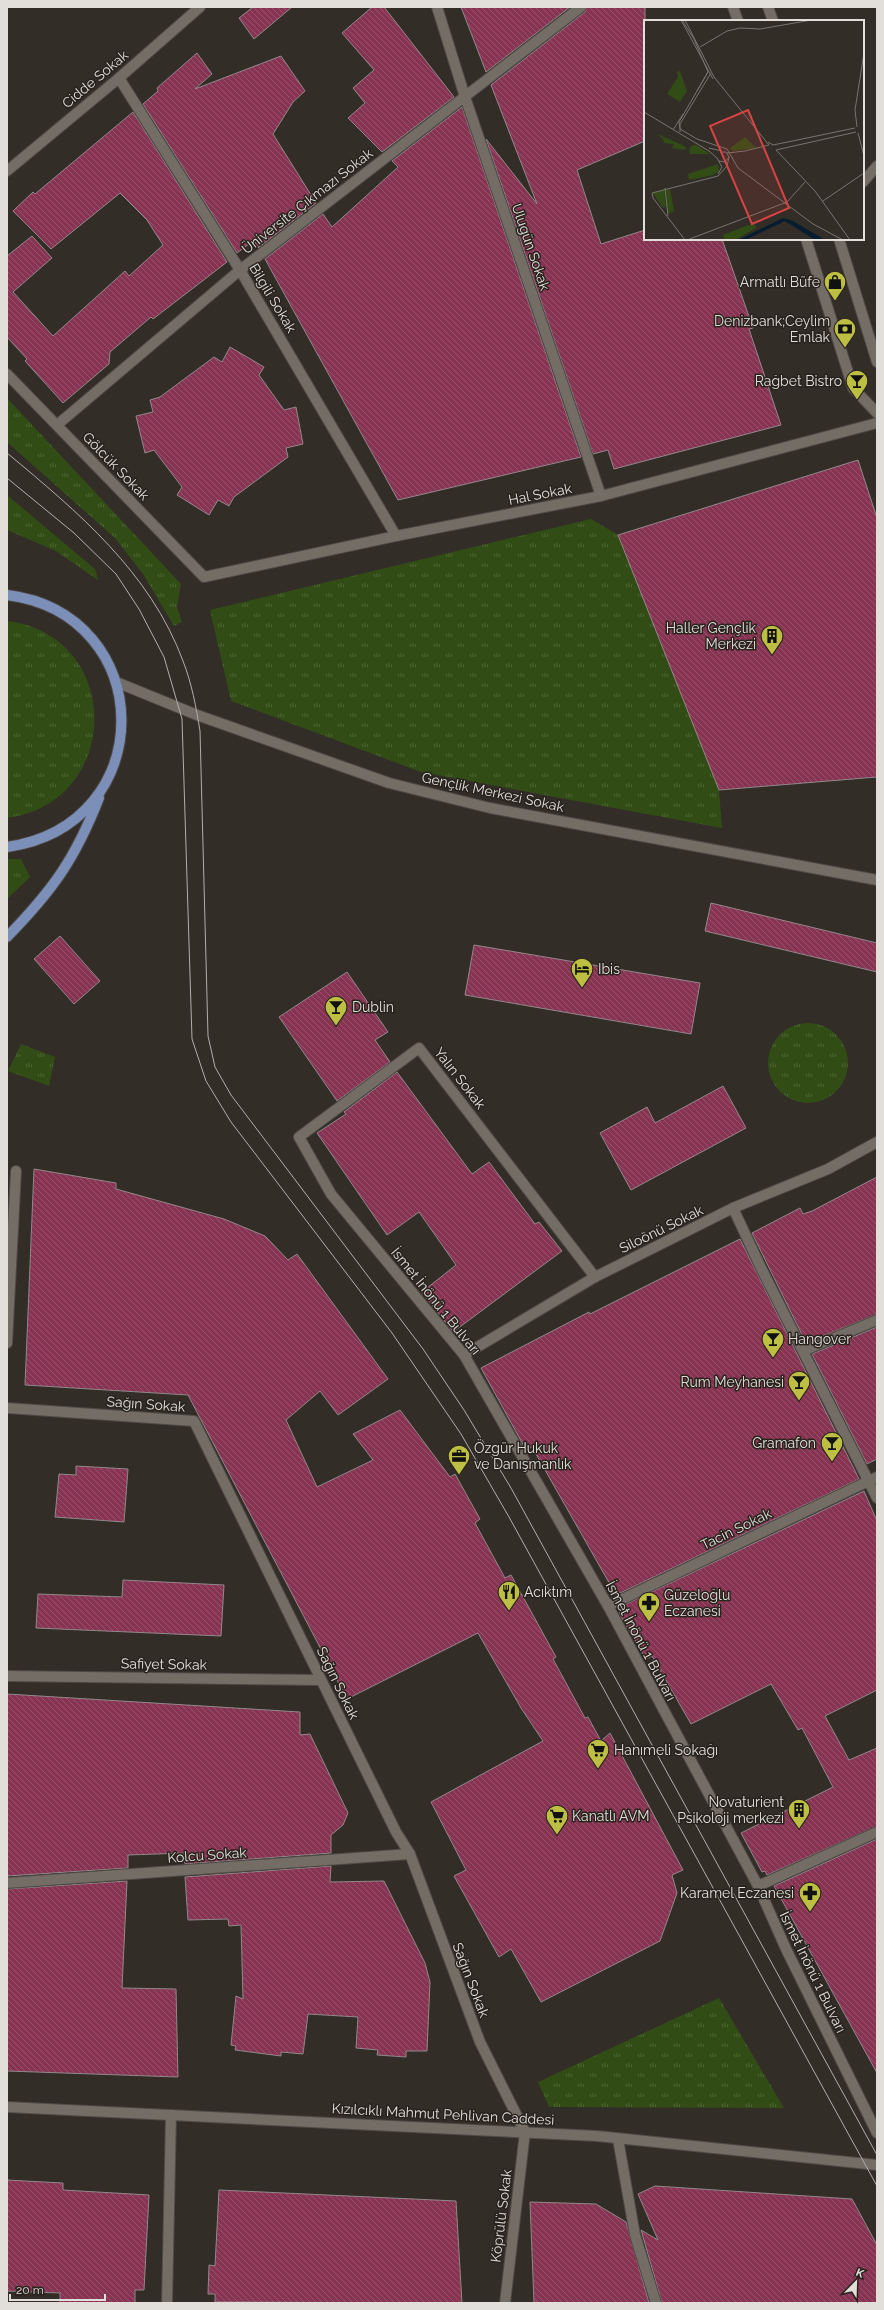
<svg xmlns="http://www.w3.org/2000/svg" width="884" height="2310" font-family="Raleway,sans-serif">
<defs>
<pattern id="grass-tufts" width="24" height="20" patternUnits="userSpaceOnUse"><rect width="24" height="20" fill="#314d15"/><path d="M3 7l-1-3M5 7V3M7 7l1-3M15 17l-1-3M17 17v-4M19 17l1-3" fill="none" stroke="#4f6636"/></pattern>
<pattern id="building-back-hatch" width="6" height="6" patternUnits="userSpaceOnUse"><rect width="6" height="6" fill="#873453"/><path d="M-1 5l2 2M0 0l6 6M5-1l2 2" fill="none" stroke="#98516b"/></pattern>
</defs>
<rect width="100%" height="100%" fill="#322d27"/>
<g fill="url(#grass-tufts)">
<polygon points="7,398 181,584 177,607 182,622 174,626 143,574 115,538 7,442"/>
<polygon points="7,495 95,569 98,580 56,551 7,530"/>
<polygon points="591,519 618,535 719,790 722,828 421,772 231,701 210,610"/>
<path d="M7 621C123 635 124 802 7 818Z"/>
<polygon points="7,859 21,859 30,877 7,899"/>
<circle cx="808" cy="1063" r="40"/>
<polygon points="21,1044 55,1057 49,1086 8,1071"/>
<polygon points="719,1998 784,2108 549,2107 538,2082"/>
</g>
<g fill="url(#building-back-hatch)" stroke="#92888b">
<polygon points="253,7 292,7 254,39 239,18"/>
<polygon points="372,7 384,7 454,97 382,152 348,118 365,103 353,88 374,70 342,33"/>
<polygon points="461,7 570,7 486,72"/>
<polygon points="587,7 645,7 645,141 577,170 601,244 645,230 645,239 722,239 753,328 749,329 781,425 614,469 608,450 593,454 486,139 537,204 491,85 585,12"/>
<polygon points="197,53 212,74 195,89 281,56 305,91 293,102 273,134 316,203 258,248 254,240 237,253 143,104 158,91 157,88"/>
<polygon points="462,107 581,457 398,500 265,259 323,214 332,227 398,167 392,161"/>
<polygon points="133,112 227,262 153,319 151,317 110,352 109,364 63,403 25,361 27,359 7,337 7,256 32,236 52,258 13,292 53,336 125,271 129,276 163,245 147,220 120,193 51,249 13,211 33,192 35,194"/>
<polygon points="230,347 264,367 259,375 284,410 296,407 303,444 286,448 288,457 234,497 229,506 218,500 209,515 177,495 182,487 154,450 145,453 136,416 153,412 150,400 160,397 214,357 222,362"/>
<polygon points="858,460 877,518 877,777 719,790 618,535"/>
<polygon points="711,903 877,943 877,972 705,931"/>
<polygon points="60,936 100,981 74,1004 34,959"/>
<polygon points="474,945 700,983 691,1034 465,995"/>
<polygon points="347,972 388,1032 375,1040 390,1062 337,1101 279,1017"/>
<polygon points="397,1072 472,1174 489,1162 535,1224 539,1222 562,1251 453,1332 422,1292 456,1265 419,1212 387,1235 317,1133 346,1114 344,1112"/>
<polygon points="723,1086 746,1128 631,1190 600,1133 647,1107 655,1123"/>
<polygon points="34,1169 116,1183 116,1189 224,1219 265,1236 288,1260 297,1254 388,1379 338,1415 320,1391 286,1420 317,1487 373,1460 353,1434 400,1410 450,1477 455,1474 480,1519 475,1523 505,1578 511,1575 556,1657 553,1659 585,1718 588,1717 601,1741 610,1733 683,1870 672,1875 677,1893 660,1941 541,2002 511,1949 499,1957 454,1876 466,1870 431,1802 543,1741 521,1708 478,1633 347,1699 188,1395 25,1385"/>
<polygon points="877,1177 877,1314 806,1343 752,1233 800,1208 803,1214 812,1211"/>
<polygon points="740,1239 859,1479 616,1595 532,1447 526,1450 481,1368 589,1312 590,1314"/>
<polygon points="877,1327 877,1459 867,1464 812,1354"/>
<polygon points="76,1466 128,1469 124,1522 55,1517 59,1474 76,1475"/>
<polygon points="864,1491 877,1521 877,1690 825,1716 849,1760 877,1748 877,1826 767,1875 765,1871 762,1872 741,1833 833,1787 802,1728 798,1730 771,1684 691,1724 652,1656 646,1659 619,1613 625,1610 622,1606"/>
<polygon points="123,1580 224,1585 221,1636 36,1628 38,1594 122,1597"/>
<polygon points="7,1694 300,1712 300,1735 310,1734 348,1813 343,1825 331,1835 331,1853 185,1864 184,1853 128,1855 128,1868 7,1876"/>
<polygon points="877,1839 877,2073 774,1886"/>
<polygon points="331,1866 330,1882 384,1881 425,1963 430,1982 427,2051 406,2051 406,2057 377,2055 378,2050 356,2048 358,2017 308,2014 303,2054 281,2052 281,2056 235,2050 236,2046 231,2045 236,1996 243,1999 241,1925 229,1926 228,1919 188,1920 185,1877"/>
<polygon points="127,1881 122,1988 176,1989 178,2077 7,2071 7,1889"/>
<polygon points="7,2180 63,2183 63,2190 149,2195 144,2290 135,2290 135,2303 60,2303 60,2293 7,2291"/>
<polygon points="655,2186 852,2199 877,2245 877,2303 662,2303 641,2230 658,2240 638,2194"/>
<polygon points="219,2190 456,2201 462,2303 215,2302 215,2294 208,2294 209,2265 215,2266"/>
<polygon points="530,2202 596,2204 626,2222 649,2303 534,2303"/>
</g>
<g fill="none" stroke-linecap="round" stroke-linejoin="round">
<g stroke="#4e4945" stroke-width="12">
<g id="street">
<polyline points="437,7 465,97 601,496"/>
<polyline points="119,78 240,270 396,536"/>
<polyline points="7,171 119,78 200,7"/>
<polyline points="863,182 877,166"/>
<polyline points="7,374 204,577 396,536 601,496 877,423"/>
<polyline points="57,425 240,270 581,7"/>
<polyline points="733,1208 761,1268 877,1498"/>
<polyline points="595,1277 419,1048 299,1137 331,1194 464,1355 608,1606 758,1886 786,1949 877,2133"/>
<polyline points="7,1343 16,1171"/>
<polyline points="803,1351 877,1320"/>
<polyline points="464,1355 595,1277 733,1208 828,1169 877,1142"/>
<polyline points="7,1408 194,1421 396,1832 410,1854 480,2042 525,2132 505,2303"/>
<polyline points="608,1606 877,1477"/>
<polyline points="7,1676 320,1680"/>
<polyline points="7,1883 410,1854"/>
<polyline points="758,1886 877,1832"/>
<polyline points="618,2139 635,2235 656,2303"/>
<polyline points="167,2303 171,2115"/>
</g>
</g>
<g stroke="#4e4945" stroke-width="12">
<g id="secondary">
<polyline points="733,7 738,21"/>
<polyline points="768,7 773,21"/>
<polyline points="806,239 853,388 877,413"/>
<polyline points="839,239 877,362"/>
<polyline points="116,682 197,715 389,783 490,808 877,880"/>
<polyline points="7,2107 597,2136 877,2165"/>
</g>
</g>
<g stroke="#4e4945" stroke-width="12">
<g id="primary">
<path d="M7 595C158 614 161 825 7 847"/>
<path d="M7 937C53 890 75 859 99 798"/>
</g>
</g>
<use href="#street" stroke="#736d66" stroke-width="10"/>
<use href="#secondary" stroke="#736d66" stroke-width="10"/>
<use href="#primary" stroke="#7c8fb8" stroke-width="10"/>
<g stroke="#b2aea9" stroke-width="1">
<path d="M7 453C78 512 150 572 183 661 192 684 196 707 200 731L208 1036 215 1067 231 1095 423 1349 464 1410 511 1488 877 2155"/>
<polyline points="7,478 74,533 116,574 139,609 164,657 182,719 192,1039 206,1081 231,1122 392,1333 461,1434 509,1517 877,2186"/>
</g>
</g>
<defs>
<g id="shop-pin" transform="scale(1.15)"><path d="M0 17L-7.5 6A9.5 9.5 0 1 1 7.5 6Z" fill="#bdbf43" stroke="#28231d"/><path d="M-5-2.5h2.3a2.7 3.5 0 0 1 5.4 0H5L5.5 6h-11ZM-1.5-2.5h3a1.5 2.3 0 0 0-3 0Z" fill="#111"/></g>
<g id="bank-pin" transform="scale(1.15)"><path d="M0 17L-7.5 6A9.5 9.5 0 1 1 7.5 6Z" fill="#bdbf43" stroke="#28231d"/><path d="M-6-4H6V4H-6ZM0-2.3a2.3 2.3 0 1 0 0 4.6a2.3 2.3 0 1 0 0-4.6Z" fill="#111"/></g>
<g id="bar-pin" transform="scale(1.15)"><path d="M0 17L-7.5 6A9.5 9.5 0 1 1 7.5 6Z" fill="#bdbf43" stroke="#28231d"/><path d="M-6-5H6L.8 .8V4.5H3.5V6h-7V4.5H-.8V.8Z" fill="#111"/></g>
<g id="building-pin" transform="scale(1.15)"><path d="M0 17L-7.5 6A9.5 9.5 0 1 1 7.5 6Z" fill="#bdbf43" stroke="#28231d"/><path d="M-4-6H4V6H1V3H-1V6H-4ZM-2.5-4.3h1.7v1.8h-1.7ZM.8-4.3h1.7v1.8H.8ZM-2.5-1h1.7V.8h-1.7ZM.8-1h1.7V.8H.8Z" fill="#111"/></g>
<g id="hotel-pin" transform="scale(1.15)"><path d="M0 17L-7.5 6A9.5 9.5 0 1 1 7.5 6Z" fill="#bdbf43" stroke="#28231d"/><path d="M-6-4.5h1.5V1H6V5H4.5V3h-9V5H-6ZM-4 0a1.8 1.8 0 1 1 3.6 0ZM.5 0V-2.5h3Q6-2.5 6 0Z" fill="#111"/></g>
<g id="office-pin" transform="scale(1.15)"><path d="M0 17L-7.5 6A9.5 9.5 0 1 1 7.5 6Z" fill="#bdbf43" stroke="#28231d"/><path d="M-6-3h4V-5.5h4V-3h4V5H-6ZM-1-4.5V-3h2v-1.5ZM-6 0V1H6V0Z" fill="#111"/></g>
<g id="restaurant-pin" transform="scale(1.15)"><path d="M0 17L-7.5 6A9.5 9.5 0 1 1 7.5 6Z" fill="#bdbf43" stroke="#28231d"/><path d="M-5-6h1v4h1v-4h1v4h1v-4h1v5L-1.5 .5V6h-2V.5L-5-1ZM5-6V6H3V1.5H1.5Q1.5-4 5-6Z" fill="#111"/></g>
<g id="pharmacy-pin" transform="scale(1.15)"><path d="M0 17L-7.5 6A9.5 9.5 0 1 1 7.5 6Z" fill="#bdbf43" stroke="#28231d"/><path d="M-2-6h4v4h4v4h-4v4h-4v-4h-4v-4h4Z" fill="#111"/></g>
<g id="supermarket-pin" transform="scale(1.15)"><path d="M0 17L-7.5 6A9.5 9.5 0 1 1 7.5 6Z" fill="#bdbf43" stroke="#28231d"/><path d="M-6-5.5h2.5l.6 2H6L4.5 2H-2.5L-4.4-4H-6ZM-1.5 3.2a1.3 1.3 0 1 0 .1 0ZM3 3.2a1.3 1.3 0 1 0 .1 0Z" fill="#111"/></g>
</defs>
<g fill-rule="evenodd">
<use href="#shop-pin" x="835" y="282"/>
<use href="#bank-pin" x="845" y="329"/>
<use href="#bar-pin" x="857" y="381"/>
<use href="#building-pin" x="772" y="636"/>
<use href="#hotel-pin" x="582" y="969"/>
<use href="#bar-pin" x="336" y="1007"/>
<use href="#bar-pin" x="773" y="1339"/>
<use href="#bar-pin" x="799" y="1382"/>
<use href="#bar-pin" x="832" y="1443"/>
<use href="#office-pin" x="459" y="1456"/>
<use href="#restaurant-pin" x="509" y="1592"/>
<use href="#pharmacy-pin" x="649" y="1603"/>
<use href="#supermarket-pin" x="598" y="1750"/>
<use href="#building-pin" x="799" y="1810"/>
<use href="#supermarket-pin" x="557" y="1816"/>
<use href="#pharmacy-pin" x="810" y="1893"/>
</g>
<g text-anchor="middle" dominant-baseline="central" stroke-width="3" stroke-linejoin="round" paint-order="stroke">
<g font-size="14" fill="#e2deda" stroke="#28231d">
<text transform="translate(95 79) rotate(-40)">Cidde Sokak</text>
<text transform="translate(307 201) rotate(-38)">Üniversite Çıkmazı Sokak</text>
<text transform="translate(531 247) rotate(71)">Ulugün Sokak</text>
<text transform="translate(273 298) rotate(59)">Bilgili Sokak</text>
<text transform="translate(116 466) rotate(46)">Gölcük Sokak</text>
<text transform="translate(540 494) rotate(-11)">Hal Sokak</text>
<text transform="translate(493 792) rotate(12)">Gençlik Merkezi Sokak</text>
<text transform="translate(460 1078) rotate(52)">Yalın Sokak</text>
<text transform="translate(661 1229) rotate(-26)">Siloönü Sokak</text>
<text transform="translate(436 1301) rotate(51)">İsmet İnönü 1 Bulvarı</text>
<text transform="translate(146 1404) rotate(4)">Sağın Sokak</text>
<text transform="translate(736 1529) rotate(-26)">Tacin Sokak</text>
<text transform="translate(641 1641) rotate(62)">İsmet İnönü 1 Bulvarı</text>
<text transform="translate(164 1664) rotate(1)">Safiyet Sokak</text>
<text transform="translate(338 1683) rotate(64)">Sağın Sokak</text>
<text transform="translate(207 1855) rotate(-4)">Kolcu Sokak</text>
<text transform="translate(813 1972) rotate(64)">İsmet İnönü 1 Bulvarı</text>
<text transform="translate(471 1980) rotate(69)">Sağın Sokak</text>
<text transform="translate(443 2114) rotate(3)">Kızılcıklı Mahmut Pehlivan Caddesi</text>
<text transform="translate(501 2216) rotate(-83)">Köprülü Sokak</text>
</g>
<g font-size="14" fill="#e2deda" stroke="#28231d" text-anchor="end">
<text x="820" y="282">Armatlı Büfe</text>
<text x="830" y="321">Denizbank;Ceylim<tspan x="830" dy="16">Emlak</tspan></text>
<text x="842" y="381">Rağbet Bistro</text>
<text x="756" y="628">Haller Gençlik<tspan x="756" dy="16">Merkezi</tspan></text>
<text x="598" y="969" text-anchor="start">Ibis</text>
<text x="352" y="1007" text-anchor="start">Dublin</text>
<text x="788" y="1339" text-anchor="start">Hangover</text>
<text x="784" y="1382">Rum Meyhanesi</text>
<text x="816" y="1443">Gramafon</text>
<text x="474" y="1448" text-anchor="start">Özgür Hukuk<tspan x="474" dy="16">ve Danışmanlık</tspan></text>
<text x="524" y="1592" text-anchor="start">Acıktım</text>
<text x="664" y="1595" text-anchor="start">Güzeloğlu<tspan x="664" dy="16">Eczanesi</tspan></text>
<text x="614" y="1750" text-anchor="start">Hanımeli Sokağı</text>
<text x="784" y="1802">Novaturient<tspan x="784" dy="16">Psikoloji merkezi</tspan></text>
<text x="572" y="1816" text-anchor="start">Kanatlı AVM</text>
<text x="794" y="1893">Karamel Eczanesi</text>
</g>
</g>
<g transform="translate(644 20)">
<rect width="220" height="220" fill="#322d27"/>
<path d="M36 51 43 71 36 82 23 74 34 57 33 52ZM13 114 36 124 43 128 40 130 28 128 30 124 20 123 19 119ZM101 117 112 128 89 131 86 128ZM49 125H52L66 134H46L45 129ZM20 169 22 187 19 188 9 173ZM26 169 30 191 24 194 22 170ZM110 203 112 208 91 220H81L79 215Z" fill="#314d15"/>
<path d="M74 144 75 151 69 155 45 160 44 154Z" fill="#314d15"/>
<path d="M139 198 149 201 181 220H171L141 201 101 220H94Z" fill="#061d30"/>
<path fill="none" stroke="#78746f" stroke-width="1" d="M37 0 69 59M38 0 50 19 64 52 35 102 36 109 53 119 83 129 94 148 169 204 199 220M41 0 70 57 125 125 101 131 83 133M56 27 83 11 96 8 116 9 168 0M53 71 64 52M0 92 65 131 74 139M213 107 211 90 220 33M29 110 39 94M36 112V104L67 53M214 113 220 136M124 122 129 125 211 108M65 128 78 131M73 138 78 147 74 154M75 141 81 142 85 137 82 132H76M21 168 24 196M179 181 220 153M41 220 9 178 8 173 74 156 83 146 85 137M43 220 143 182 161 162M206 220 171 171 132 130 212 112"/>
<path fill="#d84343" fill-opacity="0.15" stroke="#d84343" stroke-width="2" d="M104 90 145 188 108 204 66 106Z"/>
<rect width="220" height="220" fill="none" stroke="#e2deda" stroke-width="2"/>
</g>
<rect width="884" height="2310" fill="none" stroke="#e2deda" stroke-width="16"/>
<g transform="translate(856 2282) rotate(23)" stroke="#28231d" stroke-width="3" paint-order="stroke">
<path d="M0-3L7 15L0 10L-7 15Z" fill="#e2deda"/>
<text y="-6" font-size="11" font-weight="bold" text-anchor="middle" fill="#e2deda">K</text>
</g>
<path d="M10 2294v6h95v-6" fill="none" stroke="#e2deda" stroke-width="2"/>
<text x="16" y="2294" font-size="12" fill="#e2deda" stroke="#28231d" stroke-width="3" paint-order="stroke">20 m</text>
</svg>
